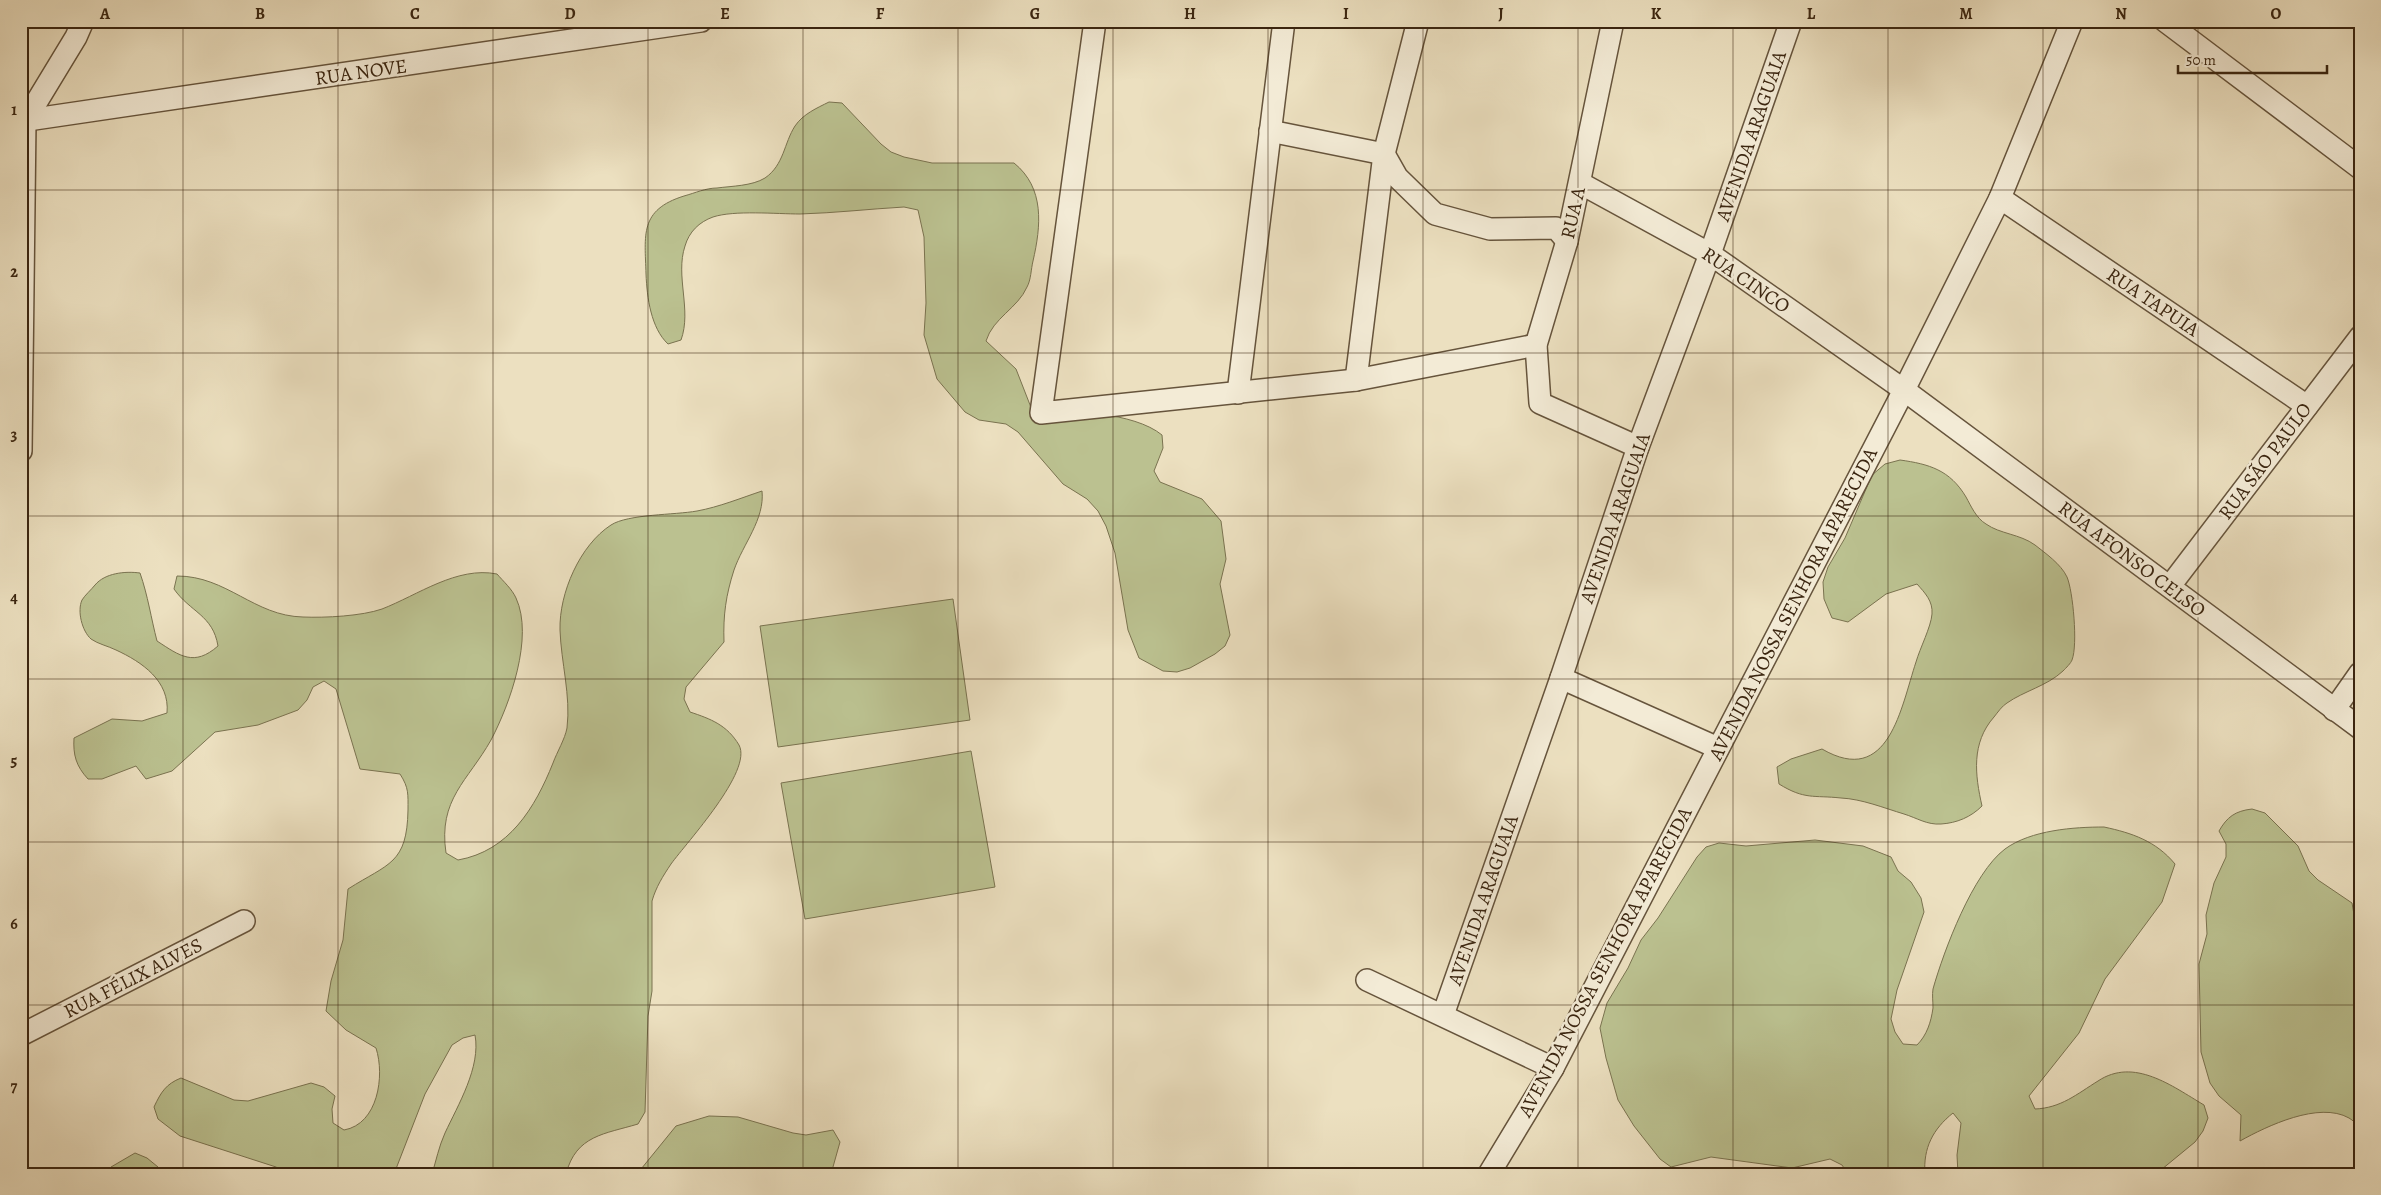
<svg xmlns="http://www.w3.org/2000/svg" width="2381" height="1195" font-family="Alegreya,serif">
<rect width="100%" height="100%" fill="#ece0c0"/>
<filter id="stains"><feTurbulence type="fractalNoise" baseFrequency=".004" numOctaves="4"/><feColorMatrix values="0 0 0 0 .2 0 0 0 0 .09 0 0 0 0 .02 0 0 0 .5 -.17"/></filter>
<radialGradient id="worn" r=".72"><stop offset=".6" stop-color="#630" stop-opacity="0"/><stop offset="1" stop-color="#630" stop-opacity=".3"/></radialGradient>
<g fill="#bbc190" stroke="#7a7350">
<path d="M829 102 842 103 881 144 891 152 904 157 932 163H1014C1045 188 1041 226 1033 261 1031 269 1031 280 1027 287 1018 308 993 318 986 341L1016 369 1032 410C1068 410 1134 412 1162 435L1163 448 1154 471 1160 482 1202 499 1221 521 1226 559 1220 584 1230 635 1225 646 1215 654 1190 668 1177 672 1163 671 1139 658 1128 630 1115 553 1106 526 1098 511 1087 499 1063 484 1018 432 1006 424 979 420 965 412 937 379 924 335 926 303 924 237 918 210 904 207C869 209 835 213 800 214 777 214 734 210 713 217 699 222 689 232 685 246 675 276 692 310 681 340L668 344C651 328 647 298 646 274 645 235 639 210 684 196 695 193 706 188 717 188 732 186 752 186 765 178 784 165 784 143 795 126 803 114 817 108 829 102Z"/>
<path d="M1900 460C1929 464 1950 470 1966 497 1971 506 1976 518 1986 524 2000 534 2020 534 2035 545 2045 553 2061 564 2067 577 2073 591 2078 645 2072 660 2071 663 2066 668 2063 671 2047 686 2024 691 2007 703 2002 706 1998 712 1994 717 1971 743 1975 775 1982 806 1971 817 1957 823 1941 824 1927 825 1917 818 1904 814 1884 808 1862 799 1841 798 1813 795 1805 800 1779 784L1777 767 1791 759 1822 749C1889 788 1901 707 1916 662 1920 648 1931 627 1932 614 1933 601 1925 593 1917 584L1886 594 1848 622 1832 618 1824 599 1823 582 1828 567 1845 538 1872 475 1885 464Z"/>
<path d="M762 491C765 519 743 544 734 570 726 595 723 615 724 642L686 687 684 699 690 712C711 719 727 725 739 745 753 771 687 842 671 864 663 876 656 887 652 901V991L648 1016 645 1112 638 1124C605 1134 576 1135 566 1174H432C436 1161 439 1146 445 1133 458 1105 481 1067 475 1035L463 1038 452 1045 425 1094 394 1174H287L276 1167 180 1136 158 1119 154 1107C161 1092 166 1084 181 1078L234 1100 248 1101 311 1083 324 1087 335 1096 332 1109 333 1123 344 1130C378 1124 385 1076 376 1048L346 1030 326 1011 331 981 343 940 348 889C389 863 407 864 408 810 408 794 409 788 400 774L360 769 336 689 324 681 313 687 307 700 298 710 258 725 215 732 172 771 146 779 136 766 102 779H88C76 766 73 755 74 738L112 719 142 721 167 713C170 681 142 662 116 650 108 646 98 644 91 639 82 631 77 611 82 600 85 595 91 590 95 585 105 573 125 571 140 573 148 596 151 618 157 641 180 656 194 667 218 646 213 615 190 612 174 589L177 576C227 576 254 616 303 617 325 618 362 616 382 609 418 595 457 566 497 574 503 581 512 589 516 598 534 637 510 704 491 740 468 781 438 799 446 853L458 860C509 851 535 808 553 763 557 752 565 739 567 728 571 696 561 662 560 630 559 593 580 545 611 525 628 514 675 515 697 511 719 507 741 498 762 491Z"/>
<polygon points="953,599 970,720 778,747 760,626"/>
<polygon points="971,751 995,887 805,919 781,783"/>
<path d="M2252 809 2265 813 2298 846 2309 871 2318 880 2352 903 2360 949V1129C2357 1125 2353 1120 2349 1118 2319 1101 2267 1126 2240 1141L2241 1115 2219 1096 2210 1083 2201 1052 2199 964 2207 934 2206 915 2214 883 2226 857V844L2219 831C2227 817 2235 811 2252 809Z"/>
<path d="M2104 827C2132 833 2156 841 2175 864L2162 902 2105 979 2079 1033 2029 1096 2035 1109C2061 1108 2077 1094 2098 1081 2134 1057 2172 1086 2204 1105L2208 1118 2203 1131 2195 1142 2156 1174H1958L1957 1155 1961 1123 1953 1113C1933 1129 1923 1148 1925 1174H1848L1842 1165 1830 1159 1792 1168 1711 1157 1671 1167 1660 1159 1634 1126 1618 1100 1606 1058 1600 1028 1607 1003 1628 968 1641 940 1658 918 1697 857 1706 847 1719 843 1746 846 1815 840 1863 846 1891 857 1898 871 1911 882 1921 898 1924 912 1897 990 1891 1019 1895 1032 1903 1044 1917 1045C1927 1035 1931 1022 1933 1008 1933 1001 1932 995 1933 989 1944 950 1973 873 2005 849 2031 830 2074 827 2104 827Z"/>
<polygon points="709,1116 738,1117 793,1133 806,1135 833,1130 840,1142 831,1174 637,1174 676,1126"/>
<polygon points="135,1153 147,1158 158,1167 158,1174 110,1174 111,1167"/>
</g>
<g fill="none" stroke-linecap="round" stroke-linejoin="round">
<g stroke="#66543c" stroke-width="24">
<g id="minor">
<polyline points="1095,21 1041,413 1356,380 1536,345"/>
<polyline points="1613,21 1567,241 1536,345 1540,403 1638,447"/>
<polyline points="2165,21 2360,168"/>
<polyline points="21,121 701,21"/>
<polyline points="1270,131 1384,154 1397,177 1435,214 1490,229 1556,228 1567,241"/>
<polyline points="1580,183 1710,254 1904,390 2360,728"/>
<polyline points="2000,198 2307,406"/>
<polyline points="1356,380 1384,154 1418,21"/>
<polyline points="1238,393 1284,21"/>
<polyline points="21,451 25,121 76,37 83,21"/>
<polyline points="2170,586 2360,337"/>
<polyline points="1561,678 1718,748"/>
<polyline points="2334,710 2360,673"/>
<polyline points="1367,980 1553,1068"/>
<polyline points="1443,1015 1561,678 1638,447 1710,254 1791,21"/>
<polyline points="21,1035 244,921"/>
<polyline points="1489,1174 1553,1068 1904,390 2000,198 2072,21"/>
</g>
</g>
<use href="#minor" stroke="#f3ebd6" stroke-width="21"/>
</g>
<path fill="none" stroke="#3a2510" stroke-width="1" stroke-opacity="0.55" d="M183 21V1174M338 21V1174M493 21V1174M648 21V1174M803 21V1174M958 21V1174M1113 21V1174M1268 21V1174M1423 21V1174M1578 21V1174M1733 21V1174M1888 21V1174M2043 21V1174M2198 21V1174M21 190H2360M21 353H2360M21 516H2360M21 679H2360M21 842H2360M21 1005H2360"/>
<g text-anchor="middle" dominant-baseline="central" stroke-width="5" stroke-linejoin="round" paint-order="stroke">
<g font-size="20" fill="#3a2510" stroke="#f3ebd6">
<text transform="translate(361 72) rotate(-8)">RUA NOVE</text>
<text transform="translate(1751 136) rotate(-71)">AVENIDA ARAGUAIA</text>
<text transform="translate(1573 213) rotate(-77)">RUA A</text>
<text transform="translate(1746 280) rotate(34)">RUA CINCO</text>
<text transform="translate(2153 302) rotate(34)">RUA TAPUIA</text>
<text transform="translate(2265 461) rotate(-53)">RUA SÃO PAULO</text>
<text transform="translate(1615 518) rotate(-71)">AVENIDA ARAGUAIA</text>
<text transform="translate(2132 559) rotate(37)">RUA AFONSO CELSO</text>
<text transform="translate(1793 604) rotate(-63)">AVENIDA NOSSA SENHORA APARECIDA</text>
<text transform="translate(1483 900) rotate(-71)">AVENIDA ARAGUAIA</text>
<text transform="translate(1605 962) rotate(-62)">AVENIDA NOSSA SENHORA APARECIDA</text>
<text transform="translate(133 978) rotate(-27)">RUA FÉLIX ALVES</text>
</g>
</g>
<rect width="2381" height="1195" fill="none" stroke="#ece0c0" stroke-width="55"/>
<path d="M2178 65v8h149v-8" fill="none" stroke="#3a2510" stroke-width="2.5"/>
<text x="2186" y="65" font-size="15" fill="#3a2510" stroke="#f3ebd6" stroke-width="4" paint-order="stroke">50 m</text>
<rect x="28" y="28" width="2326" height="1140" fill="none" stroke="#3a2510" stroke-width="2"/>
<g font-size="16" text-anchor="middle" font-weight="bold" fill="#3a2510">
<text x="105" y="19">A</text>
<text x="260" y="19">B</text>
<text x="415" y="19">C</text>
<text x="570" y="19">D</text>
<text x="725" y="19">E</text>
<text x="880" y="19">F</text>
<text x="1035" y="19">G</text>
<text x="1190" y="19">H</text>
<text x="1346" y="19">I</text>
<text x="1501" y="19">J</text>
<text x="1656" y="19">K</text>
<text x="1811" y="19">L</text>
<text x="1966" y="19">M</text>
<text x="2121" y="19">N</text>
<text x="2276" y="19">O</text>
<text x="14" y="115">1</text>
<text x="14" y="277">2</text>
<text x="14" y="440">3</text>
<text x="14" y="603">4</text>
<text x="14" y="766">5</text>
<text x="14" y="929">6</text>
<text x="14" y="1092">7</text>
</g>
<rect width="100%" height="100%" filter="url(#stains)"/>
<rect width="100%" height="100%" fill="url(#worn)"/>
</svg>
